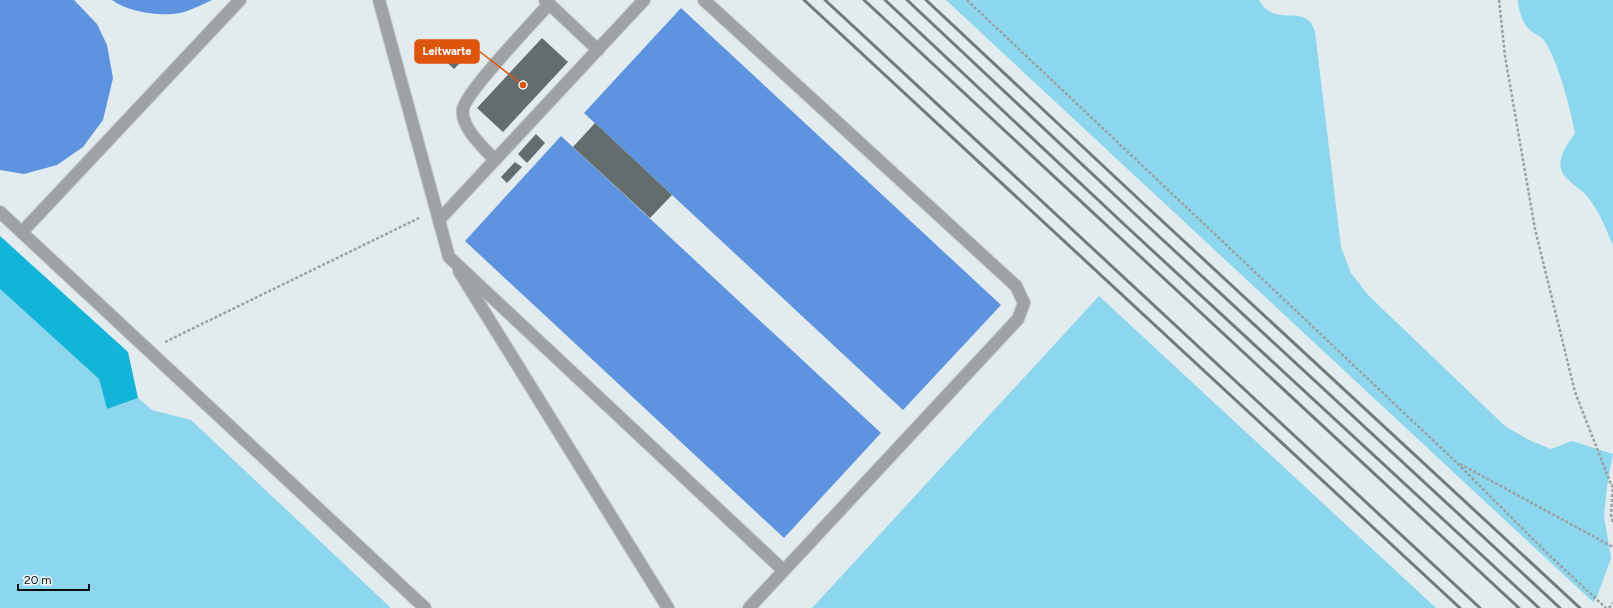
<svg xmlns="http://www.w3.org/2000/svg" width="1613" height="608" font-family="Figtree,sans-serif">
<rect width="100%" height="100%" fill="#e2ebee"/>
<g fill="#8cd7ee">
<path d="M946 0H1259C1273 26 1299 7 1311 23 1313 26 1314 29 1315 32L1341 247 1351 273 1369 296 1505 426 1529 440 1551 449 1572 441 1613 454 1607 486 1604 516 1611 558 1597 597 1593 602Z"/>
<path d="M1518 0H1613V246C1606 228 1599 211 1587 196 1580 188 1564 180 1561 169 1558 155 1568 144 1575 133 1570 108 1558 59 1543 39 1539 35 1532 33 1528 28 1523 24 1517 6 1518 0Z"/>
<polygon points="0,289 99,379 107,409 138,398 152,410 191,420 391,608 0,608"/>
<polygon points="1099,296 1436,608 812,608"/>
</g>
<polygon fill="#12b5d9" points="0,236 128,352 138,398 107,409 99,379 0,289"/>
<g fill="#5e93df">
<polygon points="0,0 74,0 97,24 107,45 113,78 103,120 83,147 57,165 24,174 0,170"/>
<path d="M112 0H212C203 4 193 9 184 12 164 18 128 12 112 0Z"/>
<polygon points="681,8 1001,305 903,410 584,113"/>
<polygon points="561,136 881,433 784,538 465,241"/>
</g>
<g fill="#646d6e">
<polygon points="542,38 568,62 503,132 477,108"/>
<polygon points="444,48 460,63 454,69 439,55"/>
<polygon points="595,123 672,195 650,218 573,147"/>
<polygon points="536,134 545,143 527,163 518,154"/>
<polygon points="515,162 522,167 507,183 501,177"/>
</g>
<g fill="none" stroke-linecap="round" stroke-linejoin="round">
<g stroke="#c0c8ca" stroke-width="14">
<g id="lane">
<polyline points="379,0 449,257 783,570"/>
<polyline points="545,0 598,50"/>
<polyline points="704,0 1016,286 1024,303 1018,319 749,608"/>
<path d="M495 160C484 148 460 127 463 109 466 92 534 21 549 4"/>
<polyline points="0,212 425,608"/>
<polyline points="439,220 644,0"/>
<polyline points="22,232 240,0"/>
<polyline points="459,271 668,608"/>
</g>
</g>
<g stroke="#9aa1a3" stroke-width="2.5" stroke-dasharray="3 2" stroke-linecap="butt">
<polyline points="967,0 1456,462 1548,554 1606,608"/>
<polyline points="1499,0 1505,56 1535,229 1575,392 1612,487"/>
<polyline points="165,342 419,218"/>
<polyline points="1460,464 1613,547"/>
<polyline points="1613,484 1611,515 1613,523"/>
<polyline points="1609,608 1613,603"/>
</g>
<use href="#lane" stroke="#9fa2a4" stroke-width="12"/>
<g stroke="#747a7c" stroke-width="3">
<polyline points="804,0 1460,608"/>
<polyline points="825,0 1480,608"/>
<polyline points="864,0 1519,608"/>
<polyline points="885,0 1127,227 1539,608"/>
<polyline points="907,0 1137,216 1560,608"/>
<polyline points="926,0 1146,206 1580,608"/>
</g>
</g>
<path fill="none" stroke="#dd550c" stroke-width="1.5" d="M523 85L479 51"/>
<circle fill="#dd550c" stroke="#eff9fc" stroke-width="1.5" cx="523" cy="85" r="4"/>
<rect fill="#dd550c" stroke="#dd550c" stroke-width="1.5" x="415" y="40" width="64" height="23" rx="4"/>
<g font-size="11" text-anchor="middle" font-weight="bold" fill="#fff">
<text x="447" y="55">Leitwarte</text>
</g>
<path d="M18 584v6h71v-6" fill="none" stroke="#0b0e0f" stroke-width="2"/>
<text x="24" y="584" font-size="12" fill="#0b0e0f" stroke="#eff9fc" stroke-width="3" paint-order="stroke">20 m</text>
</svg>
